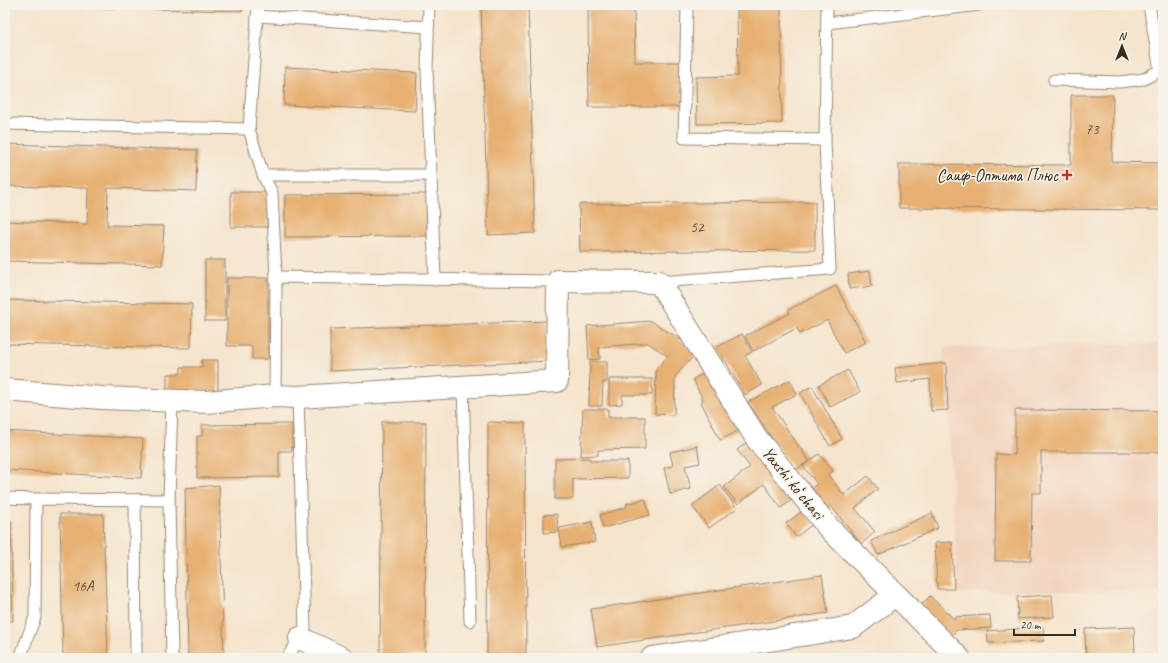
<svg xmlns="http://www.w3.org/2000/svg" width="1168" height="663" font-family="Caveat,sans-serif">
<rect width="100%" height="100%" fill="#f7f3e8"/>
<filter id="ink" filterUnits="userSpaceOnUse"><feTurbulence type="fractalNoise" baseFrequency=".025" numOctaves="2"/><feDisplacementMap in="SourceGraphic" scale="8" xChannelSelector="R" yChannelSelector="G"/><feConvolveMatrix kernelMatrix="1 2 1 2 8 2 1 2 1" color-interpolation-filters="sRGB"/></filter>
<filter id="wash" filterUnits="userSpaceOnUse"><feTurbulence type="fractalNoise" baseFrequency=".012" numOctaves="4" result="noise"/><feDisplacementMap in="SourceGraphic" scale="16" xChannelSelector="R" yChannelSelector="G"/><feGaussianBlur stdDeviation="0.9" result="paint"/><feColorMatrix in="noise" values="0 0 0 0 0 0 0 0 0 0 0 0 0 0 0 0 0 1.4 0 .05"/><feComposite in="paint" operator="in"/></filter>
<g filter="url(#wash)">
<rect width="100%" height="100%" fill="#f5e4cc"/>
<polygon fill="#f2d4be" points="1163,343 1163,591 958,592 944,348"/>
<g id="blocks">
<g fill="#e7b072">
<polygon points="61,5 243,5 243,11 61,7"/>
<polygon points="481,5 528,5 535,233 488,235"/>
<polygon points="588,5 634,5 635,62 685,62 685,107 589,107"/>
<polygon points="737,5 781,5 782,123 697,124 696,77 738,76"/>
<polygon points="285,67 417,73 415,111 284,105"/>
<polygon points="1071,95 1113,95 1112,162 1163,163 1163,210 899,208 899,164 1071,165"/>
<polygon points="5,144 197,150 196,191 108,188 107,225 164,226 162,265 5,261 5,221 87,224 88,188 5,186"/>
<rect x="231" y="192" width="36" height="35"/>
<polygon points="427,194 427,236 285,237 285,195"/>
<polygon points="815,202 815,250 580,252 579,204"/>
<rect x="205" y="260" width="20" height="61"/>
<polygon points="870,271 872,286 849,289 848,274"/>
<polygon points="227,278 268,278 268,359 252,359 252,346 227,346"/>
<polygon points="836,286 866,342 844,353 827,320 800,334 797,328 753,351 745,336 790,313 788,310"/>
<polygon points="5,300 192,304 191,348 5,344"/>
<polygon points="547,321 550,361 330,371 330,329"/>
<polygon points="651,321 683,341 696,354 675,376 674,415 655,414 656,369 668,356 648,343 599,347 600,359 589,360 587,326"/>
<polygon points="742,334 752,352 745,356 762,385 745,395 717,347"/>
<polygon points="202,360 218,360 218,393 167,393 167,374 181,374 181,367 202,367"/>
<polygon points="590,362 607,362 607,382 603,382 602,406 589,406"/>
<polygon points="946,363 948,410 931,411 930,379 897,383 895,368"/>
<polygon points="848,370 860,392 830,407 819,385"/>
<polygon points="708,371 738,431 720,440 701,402 703,400 693,379"/>
<polygon points="609,379 652,379 652,395 622,395 622,404 609,405"/>
<polygon points="790,380 797,394 772,407 809,461 794,471 748,402"/>
<polygon points="812,386 842,439 830,446 800,393"/>
<polygon points="583,409 608,409 608,417 645,417 645,449 598,450 598,455 581,456"/>
<polygon points="1015,410 1163,411 1163,452 1041,452 1041,493 1032,493 1031,561 995,561 996,454 1015,455"/>
<polygon points="382,422 426,422 425,656 380,655"/>
<polygon points="488,422 525,423 526,654 487,655"/>
<polygon points="292,424 292,451 279,451 279,477 197,478 197,436 202,436 202,425"/>
<polygon points="5,431 143,439 141,478 5,470"/>
<polygon points="749,441 762,458 759,460 773,477 776,475 794,498 781,508 764,484 738,504 724,487 750,467 737,450"/>
<polygon points="697,446 700,463 685,466 691,489 670,494 664,468 673,466 670,452"/>
<polygon points="819,454 833,471 828,475 844,495 868,476 878,489 855,508 875,532 861,544 831,506 828,508 812,488 817,484 803,466"/>
<polygon points="590,458 590,461 628,461 628,478 573,479 573,499 555,499 555,459"/>
<polygon points="219,485 224,658 188,658 185,488"/>
<polygon points="720,485 737,508 709,528 692,506"/>
<polygon points="645,499 650,515 603,528 600,515 627,507 626,504"/>
<polygon points="804,510 814,523 796,537 786,523"/>
<polygon points="932,513 938,528 878,555 871,541"/>
<polygon points="60,514 103,514 108,658 63,658"/>
<polygon points="557,514 558,532 544,533 544,515"/>
<polygon points="5,521 11,521 13,621 5,621"/>
<polygon points="592,522 595,542 562,547 559,528"/>
<polygon points="952,542 954,589 937,589 935,543"/>
<polygon points="822,575 828,613 597,647 591,609"/>
<polygon points="1052,595 1054,617 1018,619 1017,597"/>
<polygon points="930,596 955,620 955,617 990,615 991,628 957,630 951,636 920,606"/>
<polygon points="1043,627 1044,641 988,643 987,631"/>
<polygon points="1134,627 1135,656 1086,658 1085,629"/>
</g>
</g>
</g>
<g filter="url(#ink)">
<use href="#blocks" fill-opacity="0" stroke="#988775" stroke-width="1"/>
<g fill="none" stroke-linecap="round" stroke-linejoin="round">
<g stroke="#988775" stroke-width="13">
<g id="service">
<polyline points="258,5 249,129 263,175 272,193 276,277 275,396"/>
<polyline points="429,5 427,71 435,280"/>
<polyline points="687,5 684,138 825,140"/>
<polyline points="257,16 428,27"/>
<polyline points="827,23 979,5"/>
<polyline points="1054,80 1120,82 1144,79 1160,70 1149,5"/>
<polyline points="5,124 249,129"/>
<polyline points="263,175 431,175"/>
<polyline points="276,277 558,281"/>
<polyline points="659,282 830,269 825,140 827,5"/>
<polyline points="463,387 470,621"/>
<polyline points="172,400 169,500 172,658"/>
<polyline points="5,498 36,499"/>
<polyline points="135,500 136,658"/>
<polyline points="20,658 35,617 36,499 169,500"/>
<polyline points="287,658 305,630 298,397"/>
</g>
</g>
<g stroke="#988775" stroke-width="24">
<g id="minor">
<polyline points="5,390 102,398 206,402 275,396 298,397 557,381 558,281 659,282 757,439 828,527 959,658"/>
<polyline points="300,638 342,658"/>
<polyline points="652,658 853,627 895,595"/>
</g>
</g>
<use href="#service" stroke="#fff" stroke-width="11"/>
<use href="#minor" stroke="#fff" stroke-width="22"/>
</g>
</g>
<path fill="#c8321e" stroke="#f7f3e8" stroke-width="1.5" d="M1065 169h4v4h4v4h-4v4h-4v-4h-4v-4h4z"/>
<g text-anchor="middle" dominant-baseline="central" stroke-width="3.5" stroke-linejoin="round" paint-order="stroke">
<g font-size="15" fill="#664c33">
<text x="1092" y="129">73</text>
<text x="697" y="227">52</text>
<text x="83" y="586">16А</text>
</g>
<g font-size="17" fill="#3b2a1e" stroke="#f7f3e8" text-anchor="end">
<text x="1058" y="175">Саиф-Оптима Плюс</text>
</g>
<g font-size="17" fill="#3b2a1e" stroke="#f7f3e8">
<text transform="translate(793 483) rotate(51)">Yaxshi koʻchasi</text>
</g>
</g>
<rect width="1168" height="663" fill="none" stroke="#f7f3e8" stroke-width="20"/>
<g transform="translate(1122 46)" stroke="#f7f3e8" stroke-width="3" paint-order="stroke">
<path d="M0-3L7 15L0 10L-7 15Z" fill="#3b2a1e"/>
<text y="-6" font-size="11" font-weight="bold" text-anchor="middle" fill="#3b2a1e">N</text>
</g>
<path d="M1014 629v6h61v-6" fill="none" stroke="#3b2a1e" stroke-width="2"/>
<text x="1020" y="629" font-size="12" fill="#3b2a1e" stroke="#f7f3e8" stroke-width="3" paint-order="stroke">20 m</text>
</svg>
